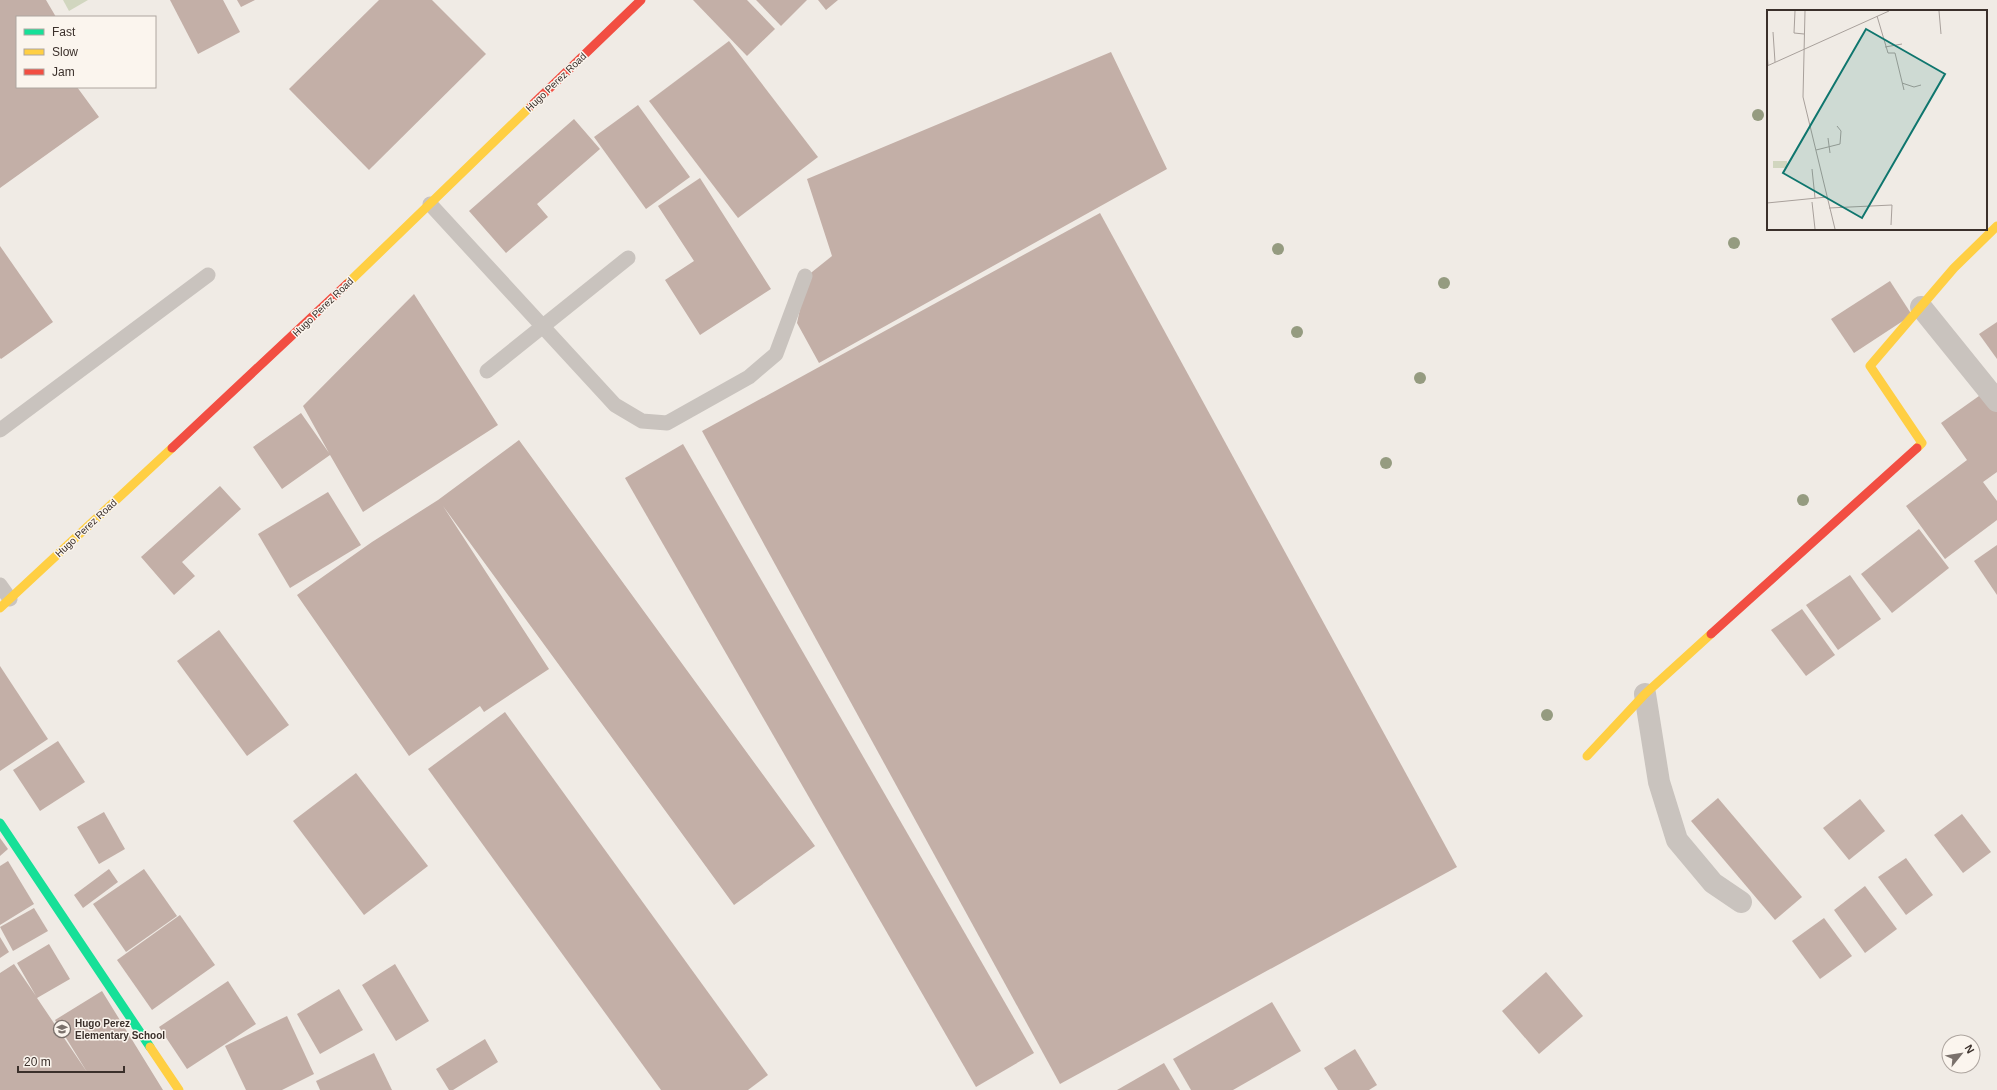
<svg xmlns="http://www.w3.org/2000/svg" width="1997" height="1090" font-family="Helvetica,sans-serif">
<rect width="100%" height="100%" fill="#f0ebe5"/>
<polygon fill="#d1d6bf" points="63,0 88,0 69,11"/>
<g fill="#c3afa7">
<polygon points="0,0 46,0 56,17 17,17 17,87 77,87 99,117 0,188"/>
<polygon points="170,0 223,0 240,32 198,54"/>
<polygon points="237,0 255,0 241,7"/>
<polygon points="379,0 432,0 486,54 369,170 289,89"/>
<polygon points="693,0 747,0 775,29 747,56"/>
<polygon points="756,0 807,0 781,26"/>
<polygon points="818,0 838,0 826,10"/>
<polygon points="729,41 818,157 738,218 649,101"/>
<polygon points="1111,52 1167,169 819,363 797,323 807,276 832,256 807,179"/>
<polygon points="638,105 690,177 646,209 594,137"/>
<polygon points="574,119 600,149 537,204 548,217 506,253 469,211"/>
<polygon points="700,178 771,289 700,335 665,280 694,261 658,206"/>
<polygon points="1100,213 1457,867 1060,1084 702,431"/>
<polygon points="0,246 53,322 1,359 0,358"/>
<polygon points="1890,281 1912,315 1854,353 1831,319"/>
<polygon points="414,294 498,425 363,512 330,455 282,489 253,447 301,413 329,453 303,406"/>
<polygon points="1997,322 1997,359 1979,334"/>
<polygon points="1986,391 1997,406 1997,472 1983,482 1997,501 1997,520 1945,559 1906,506 1967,460 1941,423"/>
<polygon points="519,440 815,846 734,905 443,506 549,669 484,712 480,706 409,756 297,595 372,542 438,500"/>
<polygon points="683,444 1034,1053 976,1087 625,478"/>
<polygon points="220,486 241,509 182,562 195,576 174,595 141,557"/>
<polygon points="328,492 361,545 290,588 258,534"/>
<polygon points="1919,529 1949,568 1892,613 1861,574"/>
<polygon points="1997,545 1997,595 1974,561"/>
<polygon points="1850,575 1881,619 1838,650 1806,605"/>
<polygon points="1802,609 1835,655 1806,676 1771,630"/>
<polygon points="219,630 289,725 247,756 177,661"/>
<polygon points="0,666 48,739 0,771"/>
<polygon points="505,712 768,1075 748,1090 661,1090 428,769"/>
<polygon points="58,741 85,782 40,811 13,770"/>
<polygon points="356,773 428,866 364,915 293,821"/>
<polygon points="1718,798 1802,897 1775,920 1691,821"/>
<polygon points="1860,799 1885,831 1849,860 1823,828"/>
<polygon points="104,812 125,849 99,864 77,827"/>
<polygon points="1962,814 1991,852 1963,873 1934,835"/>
<polygon points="0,838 8,849 0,856"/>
<polygon points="1906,858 1933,895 1906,915 1878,877"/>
<polygon points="8,861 34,904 0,925 0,866"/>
<polygon points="109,869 118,882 83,908 74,895"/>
<polygon points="144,869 177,916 126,952 93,904"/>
<polygon points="1865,886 1897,929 1865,953 1834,910"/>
<polygon points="34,908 48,931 13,951 0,927"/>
<polygon points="180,915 215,965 152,1010 117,960"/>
<polygon points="1824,918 1852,956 1820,979 1792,941"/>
<polygon points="0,937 9,952 0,958"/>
<polygon points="49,944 70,979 37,998 87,1072 55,1020 102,991 163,1090 0,1090 0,973 14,964 36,996 17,963"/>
<polygon points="395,964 429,1021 396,1041 362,985"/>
<polygon points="1546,972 1583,1016 1539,1054 1502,1011"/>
<polygon points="228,981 256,1024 187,1069 159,1027"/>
<polygon points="339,989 363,1030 320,1054 297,1014"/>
<polygon points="1272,1002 1301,1051 1233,1090 1191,1090 1173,1059"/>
<polygon points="287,1016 314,1074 282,1090 246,1090 225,1046"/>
<polygon points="485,1039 498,1062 453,1090 449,1090 436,1069"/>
<polygon points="1355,1049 1377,1085 1369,1090 1338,1090 1324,1068"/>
<polygon points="374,1053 392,1090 320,1090 316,1081"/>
<polygon points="1164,1063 1180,1090 1117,1090"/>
</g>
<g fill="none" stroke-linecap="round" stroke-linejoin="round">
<g stroke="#c9c3be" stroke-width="15">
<polyline points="430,204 615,405 642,421 667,423 749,377 776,354 805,276"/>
<polyline points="487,371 628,258"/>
<polyline points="0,430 208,275"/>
<polyline points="0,585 10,599"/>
</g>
<g stroke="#c9c3be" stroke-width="22">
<polyline points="1921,307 1997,401"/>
<polyline points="1645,694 1659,782 1677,840 1713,883 1741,902"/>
</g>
<polyline stroke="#16e098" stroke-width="9" points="0,823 150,1047"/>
<g stroke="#ffcf43" stroke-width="9">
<polyline points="347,284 531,106"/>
<polyline points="1917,448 1922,443 1870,366 1954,268 1997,226"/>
<polyline points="0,608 172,448"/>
<polyline points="1587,756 1645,694 1711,634"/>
<polyline points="150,1047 179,1090"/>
</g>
<g stroke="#f24e42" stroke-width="9">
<polyline points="531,106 641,0"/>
<polyline points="172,448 347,284"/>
<polyline points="1711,634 1917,448"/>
</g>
</g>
<g fill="#959b80">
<circle cx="1758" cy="115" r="6"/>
<circle cx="1734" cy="243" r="6"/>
<circle cx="1278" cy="249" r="6"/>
<circle cx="1444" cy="283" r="6"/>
<circle cx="1297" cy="332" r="6"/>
<circle cx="1420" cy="378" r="6"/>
<circle cx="1386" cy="463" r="6"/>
<circle cx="1803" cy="500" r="6"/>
<circle cx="1547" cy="715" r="6"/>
</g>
<defs>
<g id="school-ring" transform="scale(0.9)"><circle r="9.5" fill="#fbf5ee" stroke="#7a716c" stroke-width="1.5"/><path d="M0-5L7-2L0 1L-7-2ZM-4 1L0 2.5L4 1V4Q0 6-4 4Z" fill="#7a716c"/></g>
</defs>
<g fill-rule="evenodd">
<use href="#school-ring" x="62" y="1029"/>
</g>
<g text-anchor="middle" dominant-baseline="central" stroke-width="3" stroke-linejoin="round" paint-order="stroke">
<g font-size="10" fill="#3b302b" stroke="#fbf5ee">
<text transform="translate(556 82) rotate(-44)">Hugo Perez Road</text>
<text transform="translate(323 307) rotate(-44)">Hugo Perez Road</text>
<text transform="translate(86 528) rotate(-43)">Hugo Perez Road</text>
</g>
<g font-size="10" font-weight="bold" fill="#3b302b" stroke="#fbf5ee" text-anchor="start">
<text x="75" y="1023">Hugo Perez<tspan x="75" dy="12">Elementary School</tspan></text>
</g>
</g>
<g transform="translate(1767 10)">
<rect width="220" height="220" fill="#f0ebe5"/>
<path d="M6 151H20V158H6Z" fill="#d1d6bf"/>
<path fill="none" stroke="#a8a09b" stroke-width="1" d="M28 1 27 23 37 24M38 1 36 87 68 219M172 1 174 24M110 6 121 43H128L137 80M6 22 8 52M118 37 135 34M0 43 1 55M0 56 122 1M135 73 147 77 154 75M61 128 63 143M49 140 73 134 74 121 70 116M45 159 48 188M45 192 48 219M0 193 60 187M62 198 125 195 124 215"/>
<path fill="#0f766e" fill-opacity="0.15" stroke="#0f766e" stroke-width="2" d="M99 19 178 64 95 208 16 163Z"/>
<rect width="220" height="220" fill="none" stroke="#3b302b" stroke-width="2"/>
</g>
<rect x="16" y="16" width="140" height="72" fill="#fbf5ee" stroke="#aea6a0"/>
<rect x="24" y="29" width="20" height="6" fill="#16e098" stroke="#aea6a0"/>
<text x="52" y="36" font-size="12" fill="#3b302b">Fast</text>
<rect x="24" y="49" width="20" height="6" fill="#ffcf43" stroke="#aea6a0"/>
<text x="52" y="56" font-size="12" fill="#3b302b">Slow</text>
<rect x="24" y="69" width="20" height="6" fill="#f24e42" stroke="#aea6a0"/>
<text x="52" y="76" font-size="12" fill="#3b302b">Jam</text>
<g transform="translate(1961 1054) rotate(60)"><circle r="19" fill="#fbf5ee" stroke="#aea6a0"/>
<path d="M0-3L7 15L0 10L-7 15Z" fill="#7a716c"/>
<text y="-6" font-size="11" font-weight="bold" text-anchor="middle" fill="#3b302b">N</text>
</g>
<path d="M18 1066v6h106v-6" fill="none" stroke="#3b302b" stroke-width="2"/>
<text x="24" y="1066" font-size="12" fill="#3b302b" stroke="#fbf5ee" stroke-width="3" paint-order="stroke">20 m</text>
</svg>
